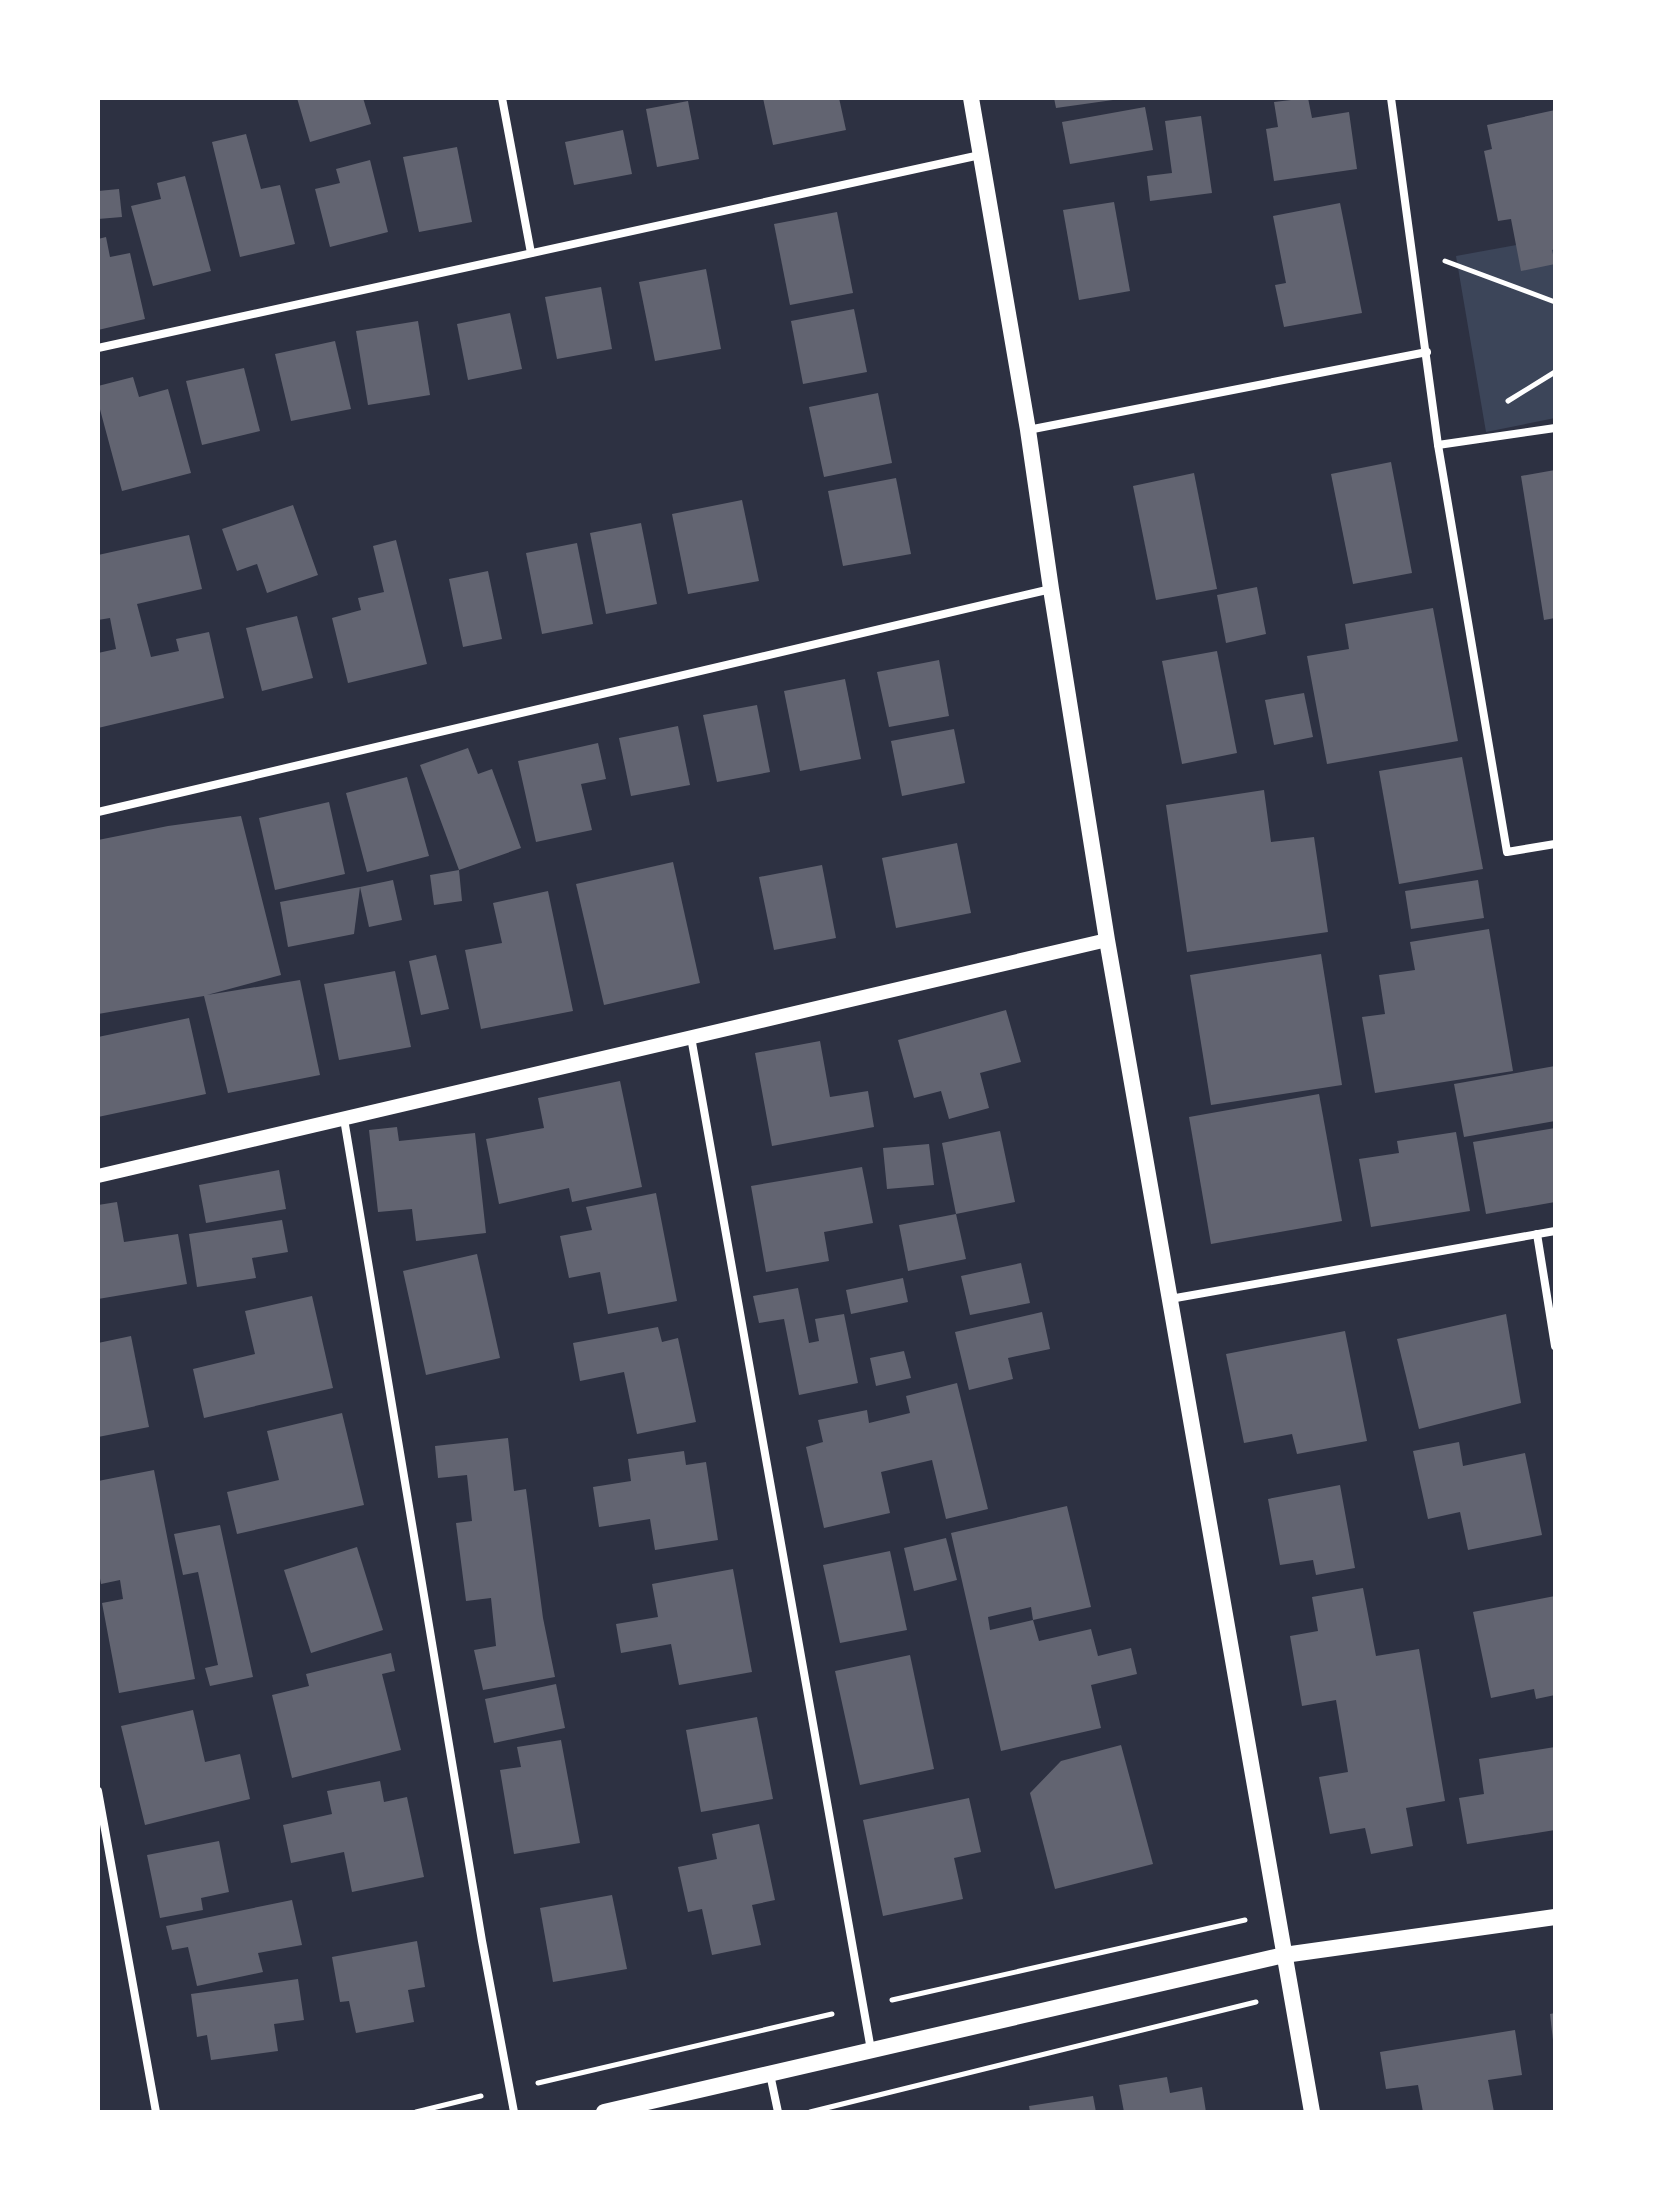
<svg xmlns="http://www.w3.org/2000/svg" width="1653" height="2210" font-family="'Golos Text',sans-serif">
<rect width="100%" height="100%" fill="#2d3142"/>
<polygon fill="#3c4559" points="1555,238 1555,418 1486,432 1456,256"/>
<g fill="#626471">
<polygon points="297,98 363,98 371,124 310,142"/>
<polygon points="763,98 839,98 846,130 773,145"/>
<polygon points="1054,98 1113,98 1113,100 1056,108"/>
<polygon points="1308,98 1312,118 1349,112 1357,169 1274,181 1266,129 1278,127 1274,102"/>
<polygon points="688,101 699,159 657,167 646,109"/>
<polygon points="1145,107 1153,150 1070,164 1062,122"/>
<polygon points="1555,110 1555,249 1552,250 1555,264 1521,271 1511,219 1498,221 1484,151 1492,149 1487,125"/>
<polygon points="1201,116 1212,193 1150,201 1147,176 1172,173 1165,121"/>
<polygon points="623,130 632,174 574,185 565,142"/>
<polygon points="246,134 261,189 280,185 295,244 240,257 212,142"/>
<polygon points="457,147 472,222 419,232 403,157"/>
<polygon points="370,160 388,232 330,247 315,189 340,183 336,169"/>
<polygon points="185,176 211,271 153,286 131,206 161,199 157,183"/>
<polygon points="119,189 122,217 98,219 98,191"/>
<polygon points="1114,202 1130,291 1079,300 1063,210"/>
<polygon points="1340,203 1362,313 1284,327 1275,285 1286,283 1273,216"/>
<polygon points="837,212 853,293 790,305 774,224"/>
<polygon points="106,237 110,257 130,253 145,319 98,330 98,239"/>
<polygon points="706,269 721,349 655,361 639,282"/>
<polygon points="601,287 612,349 557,359 545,297"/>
<polygon points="854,309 867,372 803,384 791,321"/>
<polygon points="510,313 522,369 468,380 457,324"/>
<polygon points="418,321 430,395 368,405 356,331"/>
<polygon points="335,341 351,409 291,421 275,354"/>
<polygon points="244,368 260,431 202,445 186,381"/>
<polygon points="133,377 139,397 168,389 191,473 122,491 98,402 98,386"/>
<polygon points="878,393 892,463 824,477 809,407"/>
<polygon points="1391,462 1412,573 1353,584 1331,474"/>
<polygon points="1555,470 1555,618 1544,620 1521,476"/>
<polygon points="1194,473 1217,589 1156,600 1133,486"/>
<polygon points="896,478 911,554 843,566 828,491"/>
<polygon points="742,500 759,581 688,594 672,514"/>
<polygon points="293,505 318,575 267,593 257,564 237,571 222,529"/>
<polygon points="641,523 657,604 606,614 590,533"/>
<polygon points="189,535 202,589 137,604 151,657 179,651 176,639 209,632 224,698 98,728 98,653 116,649 110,618 98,620 98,555"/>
<polygon points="396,540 427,664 348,683 332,618 361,610 358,598 384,592 373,546"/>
<polygon points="577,543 593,624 542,634 526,553"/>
<polygon points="488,571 502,639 463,647 449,579"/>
<polygon points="1257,587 1266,634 1226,643 1217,595"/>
<polygon points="1433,608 1458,741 1327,764 1307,656 1349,649 1345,624"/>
<polygon points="297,616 313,678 262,691 246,628"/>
<polygon points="1217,651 1237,753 1182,764 1162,661"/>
<polygon points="939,660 949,716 889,727 877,672"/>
<polygon points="845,679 861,759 800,771 784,691"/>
<polygon points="1304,693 1313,737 1274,745 1265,700"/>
<polygon points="757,705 770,772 717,782 703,715"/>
<polygon points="678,726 690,785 631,796 619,738"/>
<polygon points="954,729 965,783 902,796 891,741"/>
<polygon points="598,743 606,779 581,784 592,830 536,842 518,761"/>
<polygon points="468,748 478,774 492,769 521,848 459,870 462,901 434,905 430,875 459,870 420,765"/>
<polygon points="1462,757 1483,869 1399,884 1379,771"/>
<polygon points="407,777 429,856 367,872 346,793"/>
<polygon points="1264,790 1271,842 1314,837 1328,932 1187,952 1166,805"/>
<polygon points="329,802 345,874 275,890 259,818"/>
<polygon points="241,816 281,975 207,995 300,980 320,1075 228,1093 204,996 98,1014 98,840 168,826"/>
<polygon points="957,843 971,913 896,928 882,858"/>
<polygon points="673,862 700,983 604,1005 576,884"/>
<polygon points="822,865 836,938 774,950 759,877"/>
<polygon points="393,880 402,920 369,927 360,887"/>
<polygon points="1478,880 1484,918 1411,929 1405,891"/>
<polygon points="360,887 354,934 288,947 280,902"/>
<polygon points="548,891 573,1011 481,1029 465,950 502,943 493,903"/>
<polygon points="1489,929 1513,1071 1375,1093 1362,1017 1385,1014 1379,975 1415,970 1410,942"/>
<polygon points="1321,954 1342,1085 1211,1105 1190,975"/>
<polygon points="436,955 449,1009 421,1015 409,961"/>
<polygon points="395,971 411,1047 339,1060 324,984"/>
<polygon points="1006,1010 1021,1062 980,1073 989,1108 949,1119 941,1091 914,1098 898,1040"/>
<polygon points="189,1018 206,1094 98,1117 98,1037"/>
<polygon points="820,1041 830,1097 868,1091 874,1127 772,1146 755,1053"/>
<polygon points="1555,1066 1555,1121 1464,1137 1454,1084"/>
<polygon points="620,1081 642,1187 572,1202 569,1188 499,1204 486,1139 544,1128 538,1098"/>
<polygon points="1319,1094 1342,1221 1211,1244 1189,1117"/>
<polygon points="397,1127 399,1141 475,1133 486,1233 416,1241 412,1209 378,1212 369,1130"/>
<polygon points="1555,1128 1555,1202 1486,1214 1473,1142"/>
<polygon points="1000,1131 1015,1202 956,1214 942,1143"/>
<polygon points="1456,1132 1470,1211 1371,1227 1359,1159 1399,1153 1397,1141"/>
<polygon points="929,1144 934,1185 887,1189 883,1148"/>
<polygon points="862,1167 873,1223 824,1232 829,1261 766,1272 751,1186"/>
<polygon points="279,1170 286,1209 206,1223 199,1185"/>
<polygon points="656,1193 677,1301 608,1314 600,1272 569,1278 560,1236 592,1230 586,1207"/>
<polygon points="117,1202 124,1242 178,1234 187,1284 98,1299 98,1205"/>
<polygon points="956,1214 966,1259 908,1271 899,1225"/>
<polygon points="282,1220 288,1252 252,1258 256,1278 197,1287 189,1234"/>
<polygon points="477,1254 500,1358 426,1375 403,1271"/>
<polygon points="1021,1263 1030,1303 970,1315 961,1276"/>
<polygon points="903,1278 908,1302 851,1314 846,1290"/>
<polygon points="798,1288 809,1343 819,1341 815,1319 844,1314 858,1383 799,1395 784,1319 759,1323 753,1296"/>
<polygon points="312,1296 333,1388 204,1418 193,1369 255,1354 245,1311"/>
<polygon points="1042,1312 1050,1349 1008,1358 1013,1379 969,1390 955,1332"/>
<polygon points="1506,1314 1521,1403 1419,1429 1397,1339"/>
<polygon points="658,1327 662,1342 678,1338 696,1422 637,1434 624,1372 580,1381 573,1343"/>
<polygon points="1345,1331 1367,1441 1297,1454 1292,1434 1244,1443 1226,1354"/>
<polygon points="131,1336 149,1427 98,1437 98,1343"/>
<polygon points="904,1351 911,1378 876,1386 870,1358"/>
<polygon points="957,1383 988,1509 946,1519 932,1460 881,1472 890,1513 824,1528 806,1447 823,1442 818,1420 867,1410 869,1423 910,1413 906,1396"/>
<polygon points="342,1413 364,1505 237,1534 227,1492 279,1480 267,1431"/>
<polygon points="508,1438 514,1491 526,1489 543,1618 555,1677 483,1690 474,1650 496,1646 491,1598 466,1601 456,1523 472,1521 467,1475 438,1478 435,1446"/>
<polygon points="1459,1442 1463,1466 1525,1453 1542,1535 1468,1550 1460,1512 1428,1519 1413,1451"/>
<polygon points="684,1451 686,1465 706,1462 718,1540 655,1550 650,1519 599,1527 593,1487 631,1481 628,1459"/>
<polygon points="154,1470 195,1679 119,1693 102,1603 123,1599 120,1580 101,1584 98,1567 98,1481"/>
<polygon points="1340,1485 1355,1568 1316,1575 1313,1560 1280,1565 1268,1499"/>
<polygon points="1067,1506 1091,1607 1033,1620 1031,1607 988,1617 990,1630 1033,1620 1039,1641 1091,1629 1098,1656 1131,1648 1137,1674 1091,1685 1101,1728 1001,1751 951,1533"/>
<polygon points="220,1525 253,1677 210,1686 205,1668 218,1665 198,1572 183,1575 174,1534"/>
<polygon points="946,1538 957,1580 914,1591 904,1548"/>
<polygon points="357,1547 383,1630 311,1653 284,1570"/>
<polygon points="890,1551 907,1630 840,1643 823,1565"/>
<polygon points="733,1569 752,1672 679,1685 671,1644 621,1653 616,1624 658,1617 652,1584"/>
<polygon points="1363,1588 1376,1656 1419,1649 1445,1801 1406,1808 1413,1846 1371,1854 1365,1828 1330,1834 1319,1777 1348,1772 1336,1700 1302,1706 1290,1636 1318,1631 1312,1597"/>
<polygon points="1555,1596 1555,1695 1536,1699 1534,1689 1491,1698 1473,1612"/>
<polygon points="391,1653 395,1671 382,1674 401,1750 292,1778 272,1695 309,1686 306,1674"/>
<polygon points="910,1655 934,1769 860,1785 835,1671"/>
<polygon points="556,1684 565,1728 494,1743 485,1699"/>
<polygon points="193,1710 205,1762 240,1754 250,1799 145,1825 121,1726"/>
<polygon points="757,1717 773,1799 701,1812 686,1730"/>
<polygon points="561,1740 580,1843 514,1854 500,1770 521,1767 517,1747"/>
<polygon points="1121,1745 1153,1864 1055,1889 1030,1793 1061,1761"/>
<polygon points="1555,1747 1555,1830 1467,1844 1459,1798 1484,1794 1479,1759"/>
<polygon points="380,1781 384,1802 407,1797 424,1877 352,1892 344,1852 291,1863 283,1825 332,1814 327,1791"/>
<polygon points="969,1798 981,1852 954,1858 963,1899 883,1916 863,1820"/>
<polygon points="759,1824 775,1900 752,1905 761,1945 712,1955 702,1909 688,1912 678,1867 717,1859 712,1834"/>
<polygon points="219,1841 229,1892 201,1898 203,1910 160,1918 147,1855"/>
<polygon points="612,1895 627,1969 553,1982 540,1908"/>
<polygon points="292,1900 302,1945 258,1953 263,1972 197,1986 188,1947 172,1950 166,1926"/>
<polygon points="417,1941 425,1987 408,1990 414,2022 356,2033 349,2001 340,2002 332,1957"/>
<polygon points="298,1979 304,2020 274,2024 278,2051 211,2060 207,2035 197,2037 191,1994"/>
<polygon points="1555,2013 1555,2040 1553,2040 1550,2014"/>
<polygon points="1515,2030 1522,2075 1488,2080 1494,2112 1423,2112 1418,2085 1386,2089 1380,2052"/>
<polygon points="1167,2077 1170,2093 1202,2087 1206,2112 1124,2112 1119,2085"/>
<polygon points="1093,2096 1096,2112 1030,2112 1029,2106"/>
</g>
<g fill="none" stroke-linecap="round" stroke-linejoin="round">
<g stroke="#fff" stroke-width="5">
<polyline points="1445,261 1555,302"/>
<polyline points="1508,401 1555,372"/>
<polyline points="892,2000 1245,1920"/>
<polyline points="538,2083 832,2014"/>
<polyline points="416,2112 481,2096"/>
<polyline points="810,2112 1256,2002"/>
</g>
<g stroke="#fff" stroke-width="8">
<polyline points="502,98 531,253"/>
<polyline points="1391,98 1438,445 1507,852 1555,844"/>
<polyline points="98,348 980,155"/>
<polyline points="1028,430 1427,352"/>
<polyline points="1438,445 1555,428"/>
<polyline points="98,812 1051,589"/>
<polyline points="691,1037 871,2050"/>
<polyline points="344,1119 482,1941 514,2112"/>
<polyline points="1537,1234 1555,1346"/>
<polyline points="1170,1299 1555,1231"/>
<polyline points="98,1791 156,2112"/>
<polyline points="770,2074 778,2112"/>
</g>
<polyline stroke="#fff" stroke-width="14" points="98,1176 1107,940"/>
<g stroke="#fff" stroke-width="16">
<polyline points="971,98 1028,430 1051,589 1107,940 1312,2112"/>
<polyline points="604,2112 1284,1955 1555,1917"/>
</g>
</g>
<rect width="1653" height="2210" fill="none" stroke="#ffffff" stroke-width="200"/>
</svg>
